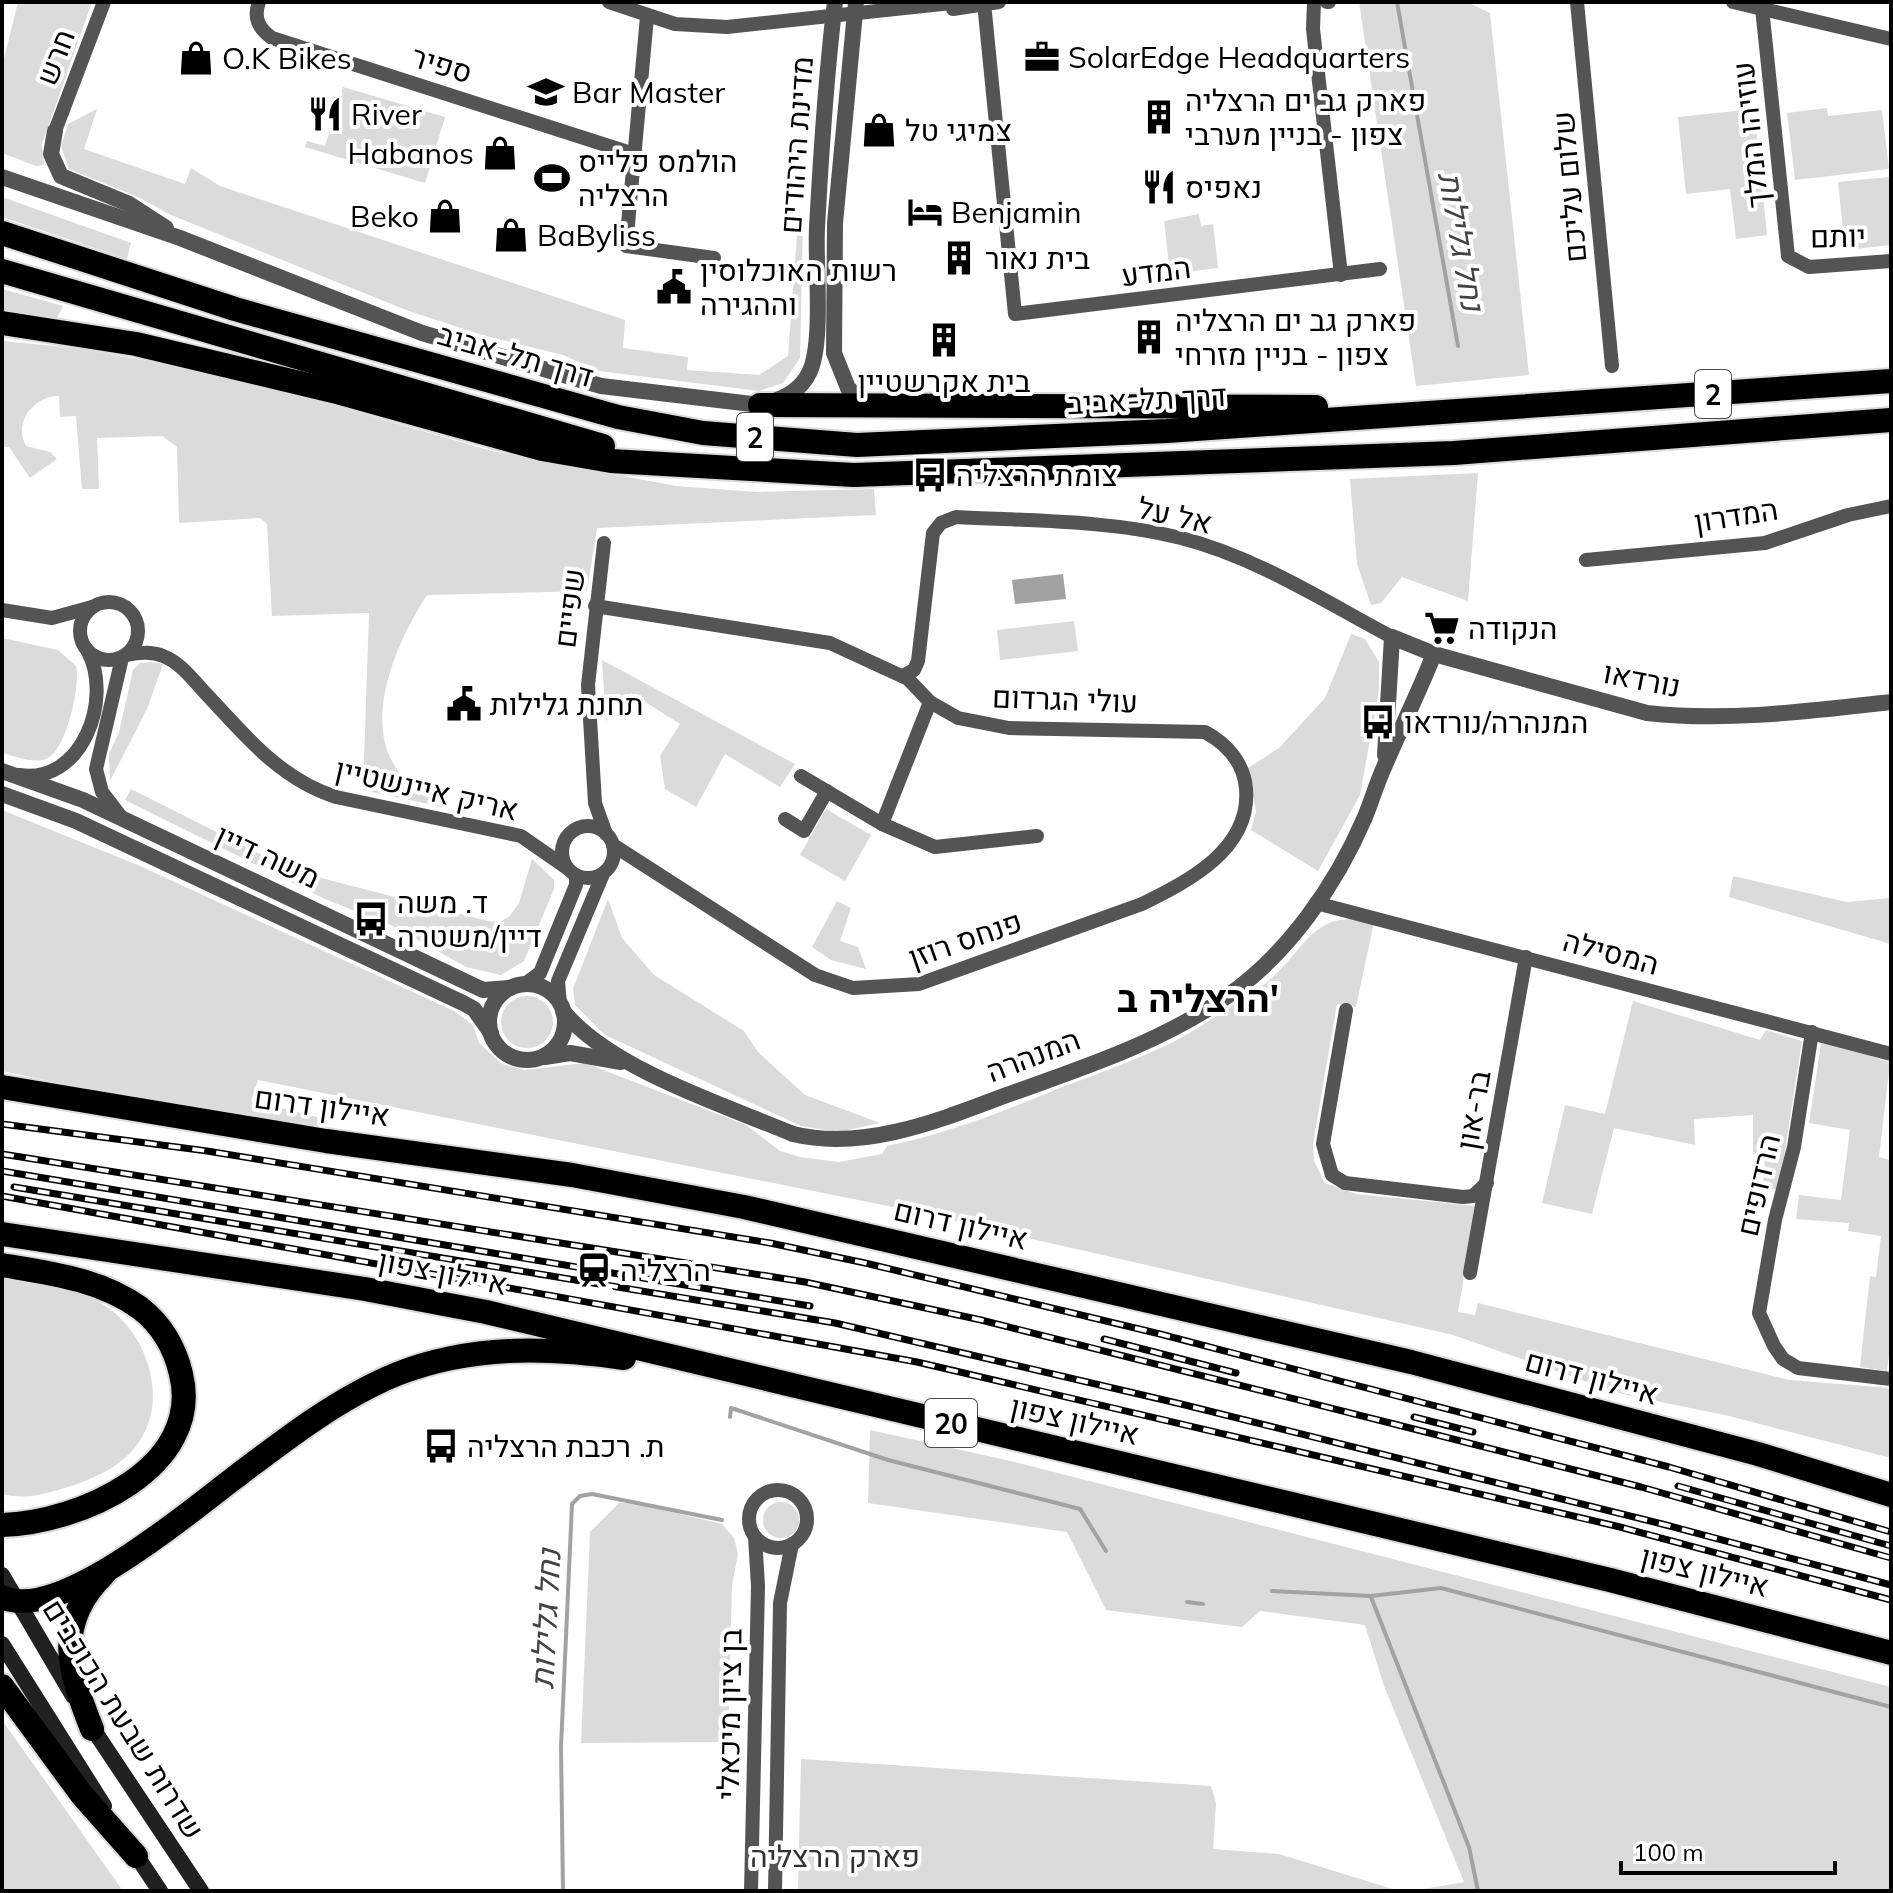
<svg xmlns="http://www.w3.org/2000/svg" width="1893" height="1893" font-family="Mulish,Heebo,sans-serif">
<rect width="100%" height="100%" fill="#fff"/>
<g fill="#dbdbdb">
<polygon points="18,2 92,2 42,144 44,165 36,166 2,153 2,67"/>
<polygon points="1359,2 1467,2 1490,13 1529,375 1416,386"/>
<polygon points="343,87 445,117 425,183 305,147 307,141 325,146"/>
<polygon points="1827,108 1828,116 1882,110 1889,169 1795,180 1787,113"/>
<polygon points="97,109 84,149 185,184 191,168 220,186 625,320 623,348 688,357 687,370 759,375 788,356 798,221 803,221 800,358 783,383 759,391 599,371 563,355 482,335 406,310 171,215 138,197 69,169 61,146 68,124"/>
<polygon points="1754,109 1767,235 1736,239 1730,189 1686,194 1678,117"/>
<polygon points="1889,177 1891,245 1845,250 1838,182"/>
<polygon points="2,197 131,243 127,259 2,217"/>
<polygon points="1199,214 1201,226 1213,224 1218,268 1170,274 1164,221"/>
<polygon points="2,289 63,306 56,320 2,313"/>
<path d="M2 341 76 348 231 376 492 451 676 486 757 492 874 489 876 515 597 528 587 591 427 595C400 636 365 712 392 761 403 782 422 795 442 807L363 790 369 613 272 616 267 524 260 518 179 523 177 447 162 436 97 438 99 489H82L76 416 60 417 59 396C34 396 13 422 26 446L50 452 57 459 30 478 9 447H2Z"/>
<polygon points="1478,473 1468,601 1402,577 1381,603 1371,605 1357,564 1350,479"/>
<polygon points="1074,621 1078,651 1000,660 997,630"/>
<polygon points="1351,634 1365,639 1379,662 1379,691 1360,795 1318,871 1251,830 1256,812 1248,768 1279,748 1325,698"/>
<path d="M2 638 58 650 76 666C81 685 66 752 46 759 33 764 15 756 2 753Z"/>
<polygon points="602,660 795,764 780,787 725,754 696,807 665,789 660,756 680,724 631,693 606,721"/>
<polygon points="152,662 163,664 147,709 110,781 109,754 119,732 133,670 140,663"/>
<polygon points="131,789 294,871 488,921 499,922 509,917 519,903 532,859 554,880 554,889 524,961 501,975 466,967 393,926 325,899 125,800"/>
<polygon points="826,809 871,835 845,881 800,855"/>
<path d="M2 810 140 866 454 1011 473 1025 479 1043 502 1064 525 1070 585 1063 746 1125 780 1151 800 1157 839 1162 882 1154 887 1146C946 1134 999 1113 1055 1090 1091 1076 1128 1063 1163 1047 1195 1032 1227 1009 1257 989 1306 958 1306 906 1374 922L1356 1007 1337 1004 1313 1144 1314 1161 1325 1183 1356 1194 1476 1206 1458 1312 1475 1315 1478 1303 1789 1380 1891 1388V1458L1729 1416 1622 1394 1453 1335 888 1206 258 1080 251 1101 322 1118 323 1131 209 1114 2 1071Z"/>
<polygon points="1733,876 1847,902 1891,898 1891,944 1729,897"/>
<polygon points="608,899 622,938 654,975 744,1031 758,1052 805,1095 880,1123 839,1132 801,1126 605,1035 575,1005 573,989"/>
<polygon points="837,901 851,908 840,941 858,947 866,969 831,960 812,947"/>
<circle cx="527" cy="1022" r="26"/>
<polygon points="1633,1001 1760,1040 1766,1030 1802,1041 1779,1190 1763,1187 1765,1155 1753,1154 1753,1115 1694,1119 1695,1145 1614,1128 1592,1214 1542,1203 1565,1105 1605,1114"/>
<polygon points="1830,1041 1890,1063 1879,1157 1891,1160 1891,1339 1887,1371 1860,1367 1870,1276 1876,1277 1881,1236 1848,1231 1849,1223 1796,1219 1799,1195 1841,1200 1850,1130 1809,1123 1821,1044"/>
<path d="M2 1269C40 1279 79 1285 111 1310 152 1342 170 1409 132 1451 114 1470 92 1479 68 1487 44 1494 27 1500 2 1494Z"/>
<polygon points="870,1430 1015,1462 1891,1687 1891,1891 1412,1891 1464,1882 1384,1686 1365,1625 1260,1611 1242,1627 1106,1610 1067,1532 868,1503"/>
<circle cx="781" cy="1520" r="18"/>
<polygon points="619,1503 633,1503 722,1524 734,1538 738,1554 732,1586 728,1742 581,1743 590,1532"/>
<polygon points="2,1720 123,1891 2,1891"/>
<polygon points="801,1759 1211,1786 1216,1803 1213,1849 1279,1854 1399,1891 798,1891"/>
</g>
<polygon fill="#a2a2a2" points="1063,574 1066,599 1015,604 1012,580"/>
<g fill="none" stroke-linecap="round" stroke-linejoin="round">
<g stroke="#a2a2a2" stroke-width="4">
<polyline points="1397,2 1458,346"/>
<polyline points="730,1417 731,1408 888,1460 1080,1509 1106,1551"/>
<polyline points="1272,1591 1371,1596 1441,1588 1891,1707"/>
<polyline points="1371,1597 1469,1847 1478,1891"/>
<polyline points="1187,1602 1203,1604"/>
<polyline points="563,1891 561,1747 572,1504 580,1496 592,1494 722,1520"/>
</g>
<g stroke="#dbdbdb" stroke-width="28">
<g id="motorway">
<polyline points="2,233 235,309 618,417 703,433 857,445 1167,431 1891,381"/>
<polyline points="2,271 603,446"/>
<polyline points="2,323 136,344 333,391 542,449 611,461 854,475 1454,453 1891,420"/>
<polyline points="760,405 1316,407"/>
<polyline points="2,1087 326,1141 572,1175 744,1207 1411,1362 1758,1454 1891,1495"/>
<polyline points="2,1234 365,1289 486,1312 1610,1580 1891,1653"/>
<path d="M2 1265C49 1273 100 1279 140 1308 161 1324 175 1348 181 1374 204 1468 79 1523 2 1525"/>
<path d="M2 1597C58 1624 189 1512 233 1479 283 1441 338 1398 397 1374 471 1345 546 1347 624 1358"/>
<polyline points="2,1686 82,1795 136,1856"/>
<path d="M92 1729C69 1671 53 1624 104 1574"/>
</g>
</g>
<g stroke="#545454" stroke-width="14">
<path d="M259 2C253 18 259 29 272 38L637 155"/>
<polyline points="609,2 675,24 727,27 961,2"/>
<polyline points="1314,2 1313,29 1341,275"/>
<polyline points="1327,2 1329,2"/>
<polyline points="1577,2 1612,366"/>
<polyline points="1733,2 1891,39"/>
<polyline points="984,3 1015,314 1380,269"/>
<polyline points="1762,8 1788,256 1809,267 1891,261"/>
<polyline points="953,9 999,2"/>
<polyline points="647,17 626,246 714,258"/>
<polyline points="55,131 104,2"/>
<polyline points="604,543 588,685 595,803 606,834"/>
<polyline points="1586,560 1765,543 1848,515 1891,506"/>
<circle cx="109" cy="631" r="29"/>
<path d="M595 606 830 643 908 679 930 702 958 718 1009 728 1205 732C1227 744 1244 763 1246 789 1251 849 1189 881 1142 904L919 984 853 988 815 975 613 845"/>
<polyline points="2,610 52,618 92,607"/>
<path d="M126 655C138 653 151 651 163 656 182 663 196 684 210 698 247 738 282 780 336 797L521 836 567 868"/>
<polyline points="122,658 96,769 102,792 122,818"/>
<path d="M903 676 914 670 918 661 933 533 941 523 956 517C1030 521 1109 520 1181 538 1256 557 1324 601 1392 637"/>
<path d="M19 775C82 785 113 699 88 652"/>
<polyline points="801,776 882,824 935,847 1037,836"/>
<polyline points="785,819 804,831 827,791"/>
<polyline points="882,824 930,702"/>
<circle cx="588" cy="852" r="26"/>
<polyline points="1316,903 1891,1054"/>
<polyline points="525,984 540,973 576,885 576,875"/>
<polyline points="560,1004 558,981 603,874"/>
<polyline points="1346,1010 1323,1144 1332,1175 1345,1183 1463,1197 1473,1196 1487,1183"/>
<polyline points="1812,1032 1794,1147 1775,1220 1759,1313 1774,1346 1783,1359 1798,1368 1891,1379"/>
<polyline points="1470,1273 1526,957"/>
<circle cx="778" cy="1519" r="29"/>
<polyline points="751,1891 758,1586 755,1537"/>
<polyline points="775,1891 780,1603 792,1544"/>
</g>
<g stroke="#545454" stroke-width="16">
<polyline points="856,2 835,223 834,353 848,388 867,404"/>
<polyline points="55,131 51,154 61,176 129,204 166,228"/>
<path d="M2 177 180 238 422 333 601 386 760 405C779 401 800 392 809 373 824 344 815 263 817 228 821 153 826 76 835 2"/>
<path d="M1385 755 1392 637 1434 654 1647 713C1727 722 1810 711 1891 702"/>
<polyline points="2,771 83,800 483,990 509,988"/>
<polyline points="2,794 76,821 463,1003 474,1009 491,1033"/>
<circle cx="527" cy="1022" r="38"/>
<path d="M563 1011C610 1069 724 1105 793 1134 863 1151 938 1121 1004 1096 1079 1069 1160 1043 1226 997 1288 954 1336 885 1365 817 1372 800 1377 782 1385 765 1401 728 1419 692 1434 654"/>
<polyline points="545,1057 570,1053 621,1062"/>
</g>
<g stroke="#212121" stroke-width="16">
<polyline points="2,1575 73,1696"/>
<polyline points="2,1644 104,1806"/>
<polyline points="89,1723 201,1891"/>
<polyline points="132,1849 160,1891"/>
</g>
<use href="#motorway" stroke="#000" stroke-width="24"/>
<g stroke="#000" stroke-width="7">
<g id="rail">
<polyline points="2,1124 207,1151 770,1243 865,1263 1160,1334 1669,1467 1891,1532"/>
<polyline points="2,1154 805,1282 981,1320 1402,1426 1641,1487 1891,1558"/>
<polyline points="2,1171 810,1306"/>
<polyline points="14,1187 835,1323 1181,1404 1666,1525 1891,1585"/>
<polyline points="2,1196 917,1362 1620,1527 1891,1600"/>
<polyline points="1104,1339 1236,1373"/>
<polyline points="1414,1417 1473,1432"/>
<polyline points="1678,1486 1891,1546"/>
</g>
</g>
<use href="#rail" stroke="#fff" stroke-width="4" stroke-dasharray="12" stroke-linecap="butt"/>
</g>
<defs>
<g id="office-bare" transform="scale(2.76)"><path d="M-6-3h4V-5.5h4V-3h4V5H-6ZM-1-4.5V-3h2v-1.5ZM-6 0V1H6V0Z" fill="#000" stroke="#fff" stroke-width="2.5" paint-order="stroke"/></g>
<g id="shop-bare" transform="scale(2.76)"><path d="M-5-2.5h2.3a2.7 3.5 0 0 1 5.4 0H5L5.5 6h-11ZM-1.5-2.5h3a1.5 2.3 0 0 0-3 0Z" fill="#000" stroke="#fff" stroke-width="2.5" paint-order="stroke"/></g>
<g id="school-bare" transform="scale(2.76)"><path d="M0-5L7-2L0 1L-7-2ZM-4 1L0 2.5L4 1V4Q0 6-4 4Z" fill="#000" stroke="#fff" stroke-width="2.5" paint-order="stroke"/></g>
<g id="restaurant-bare" transform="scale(2.76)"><path d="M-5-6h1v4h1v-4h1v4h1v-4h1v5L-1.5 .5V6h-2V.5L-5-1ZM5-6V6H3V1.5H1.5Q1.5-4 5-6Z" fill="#000" stroke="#fff" stroke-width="2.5" paint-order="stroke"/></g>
<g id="building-bare" transform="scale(2.76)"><path d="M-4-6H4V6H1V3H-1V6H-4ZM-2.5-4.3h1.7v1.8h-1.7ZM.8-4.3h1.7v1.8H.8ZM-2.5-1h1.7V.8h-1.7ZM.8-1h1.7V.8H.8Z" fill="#000" stroke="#fff" stroke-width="2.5" paint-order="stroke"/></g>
<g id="stadium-bare" transform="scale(2.76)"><path d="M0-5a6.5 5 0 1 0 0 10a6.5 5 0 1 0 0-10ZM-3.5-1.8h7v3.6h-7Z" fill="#000" stroke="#fff" stroke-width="2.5" paint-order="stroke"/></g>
<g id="hotel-bare" transform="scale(2.76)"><path d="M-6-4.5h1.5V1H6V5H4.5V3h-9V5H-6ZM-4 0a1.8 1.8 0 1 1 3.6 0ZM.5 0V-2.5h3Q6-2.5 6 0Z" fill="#000" stroke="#fff" stroke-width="2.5" paint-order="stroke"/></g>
<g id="civic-bare" transform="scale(2.76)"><path d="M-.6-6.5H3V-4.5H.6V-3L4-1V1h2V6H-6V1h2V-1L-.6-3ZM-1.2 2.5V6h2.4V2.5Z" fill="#000" stroke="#fff" stroke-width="2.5" paint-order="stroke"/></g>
<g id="bus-bare" transform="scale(2.76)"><path d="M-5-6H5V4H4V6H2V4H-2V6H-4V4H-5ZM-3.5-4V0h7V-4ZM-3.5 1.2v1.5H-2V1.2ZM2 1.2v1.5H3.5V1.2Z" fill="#000" stroke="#fff" stroke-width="2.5" paint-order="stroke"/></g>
<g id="supermarket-bare" transform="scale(2.76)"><path d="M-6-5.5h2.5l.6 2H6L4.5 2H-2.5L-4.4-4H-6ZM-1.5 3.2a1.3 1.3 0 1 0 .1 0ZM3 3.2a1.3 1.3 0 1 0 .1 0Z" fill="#000" stroke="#fff" stroke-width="2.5" paint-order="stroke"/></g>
<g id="station-bare" transform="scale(2.76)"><path d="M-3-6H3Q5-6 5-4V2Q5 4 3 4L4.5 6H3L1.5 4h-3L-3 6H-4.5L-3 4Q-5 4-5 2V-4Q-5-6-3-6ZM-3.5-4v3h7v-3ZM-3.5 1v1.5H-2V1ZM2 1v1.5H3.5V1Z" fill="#000" stroke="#fff" stroke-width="2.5" paint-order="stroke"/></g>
</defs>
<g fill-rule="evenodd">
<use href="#office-bare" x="1042" y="57"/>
<use href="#shop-bare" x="196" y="58"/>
<use href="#school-bare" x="546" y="92"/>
<use href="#restaurant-bare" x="325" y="114"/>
<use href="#building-bare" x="1159" y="117"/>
<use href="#shop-bare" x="879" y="130"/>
<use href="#shop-bare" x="500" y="153"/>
<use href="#stadium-bare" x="552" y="178"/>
<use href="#restaurant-bare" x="1159" y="187"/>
<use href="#hotel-bare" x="925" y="212"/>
<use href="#shop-bare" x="445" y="216"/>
<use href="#shop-bare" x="511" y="235"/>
<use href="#building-bare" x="959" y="258"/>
<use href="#civic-bare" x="674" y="287"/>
<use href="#building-bare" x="1149" y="337"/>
<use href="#building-bare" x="944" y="340"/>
<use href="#bus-bare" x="930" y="475"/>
<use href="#supermarket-bare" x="1442" y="628"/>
<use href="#civic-bare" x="464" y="704"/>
<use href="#bus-bare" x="1378" y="722"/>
<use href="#bus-bare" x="371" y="919"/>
<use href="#station-bare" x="594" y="1270"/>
<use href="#bus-bare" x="441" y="1446"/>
</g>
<g text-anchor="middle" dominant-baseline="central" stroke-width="8" stroke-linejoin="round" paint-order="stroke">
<g fill="#fff" stroke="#4c4c4c" stroke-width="2">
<rect x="1695" y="370" width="36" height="48" rx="6"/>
<rect x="737" y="413" width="36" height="48" rx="6"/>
<rect x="925" y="1399" width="52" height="48" rx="6"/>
</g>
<g font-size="28" font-weight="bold" fill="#000">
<text x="1713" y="394">2</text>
<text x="755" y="437">2</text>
<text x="951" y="1423">20</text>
</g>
<g font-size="30" fill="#000" stroke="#fff">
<text transform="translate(55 57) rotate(-69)">חרש</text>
<text transform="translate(442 64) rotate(17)">ספיר</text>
<text transform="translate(1750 135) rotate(-96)">עוזיהו המלך</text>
<text transform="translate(796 145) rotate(-86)">מדינת היהודים</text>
<text transform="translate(1569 187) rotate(-95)">שלום עליכם</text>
<text transform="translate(1838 236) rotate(-1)">יותם</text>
<text transform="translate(1156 271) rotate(-7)">המדע</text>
<text transform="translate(516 355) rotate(16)">דרך תל-אביב</text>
<text transform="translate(1147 399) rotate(-3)">דרך תל-אביב</text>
<text transform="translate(1175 515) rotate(13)">אל על</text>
<text transform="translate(1736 515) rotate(-9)">המדרון</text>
<text transform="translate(569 608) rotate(-83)">שפיים</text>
<text transform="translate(1642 679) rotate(11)">נורדאו</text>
<text transform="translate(1065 699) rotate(2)">עולי הגרדום</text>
<text transform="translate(427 789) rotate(13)">אריק איינשטיין</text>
<text transform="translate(268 856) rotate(25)">משה דיין</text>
<text transform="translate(965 939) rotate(-19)">פנחס רוזן</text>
<text transform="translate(1611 952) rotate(15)">המסילה</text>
<text transform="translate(1033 1055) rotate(-21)">המנהרה</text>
<text transform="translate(322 1106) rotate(8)">איילון דרום</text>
<text transform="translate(1473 1110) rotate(-80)">בר-און</text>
<text transform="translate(1758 1185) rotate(-77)">הרדופים</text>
<text transform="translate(961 1224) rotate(13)">איילון דרום</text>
<text transform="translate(443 1272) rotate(11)">איילון צפון</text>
<text transform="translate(1592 1377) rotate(15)">איילון דרום</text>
<text transform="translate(1075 1420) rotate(13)">איילון צפון</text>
<text transform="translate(1705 1571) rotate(14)">איילון צפון</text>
<text transform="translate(729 1714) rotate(-89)">בן ציון מיכאלי</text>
<text transform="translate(124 1719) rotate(58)">שדרות שבעת הכוכבים</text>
</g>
<g font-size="30" fill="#000" stroke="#fff" text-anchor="start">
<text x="1068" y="57">SolarEdge Headquarters</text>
<text x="222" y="58">O.K Bikes</text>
<text x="572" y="92">Bar Master</text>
<text x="1185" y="100">פארק גב ים הרצליה<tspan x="1185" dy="34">צפון - בניין מערבי</tspan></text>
<text x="351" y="114">River</text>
<text x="905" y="130">צמיגי טל</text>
<text x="474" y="153" text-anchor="end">Habanos</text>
<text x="578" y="161">הולמס פלייס<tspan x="578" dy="34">הרצליה</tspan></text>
<text x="1185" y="187">נאפיס</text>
<text x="951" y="212">Benjamin</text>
<text x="419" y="216" text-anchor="end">Beko</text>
<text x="537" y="235">BaByliss</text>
<text x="985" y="258">בית נאור</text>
<text x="700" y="270">רשות האוכלוסין<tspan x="700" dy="34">וההגירה</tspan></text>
<text x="1175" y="320">פארק גב ים הרצליה<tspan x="1175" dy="34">צפון - בניין מזרחי</tspan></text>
<text x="944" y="381" text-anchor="middle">בית אקרשטיין</text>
<text x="956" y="475">צומת הרצליה</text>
<text x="1468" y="628">הנקודה</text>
<text x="490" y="704">תחנת גלילות</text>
<text x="1404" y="722">המנהרה/נורדאו</text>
<text x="397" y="902">ד. משה<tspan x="397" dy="34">דיין/משטרה</tspan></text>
<text x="620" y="1270">הרצליה</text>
<text x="467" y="1446">ת. רכבת הרצליה</text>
</g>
<g font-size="30" fill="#323232" stroke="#fff">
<text x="835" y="1856">פארק הרצליה</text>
</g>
<g font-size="32" font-style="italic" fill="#434343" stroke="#fff">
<text transform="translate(1462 241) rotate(80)">נחל גלילות</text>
<text transform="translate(545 1619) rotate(-87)">נחל גלילות</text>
</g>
<g font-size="38" font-weight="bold" fill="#000" stroke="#fff">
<text x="1198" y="998">הרצליה ב'</text>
</g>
</g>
<rect width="1893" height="1893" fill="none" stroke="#000000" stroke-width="8"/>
<path d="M1621 1861v12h214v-12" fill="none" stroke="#000000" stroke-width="4"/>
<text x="1633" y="1861" font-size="24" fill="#000000" stroke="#ffffff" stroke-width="6" paint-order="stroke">100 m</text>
</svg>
